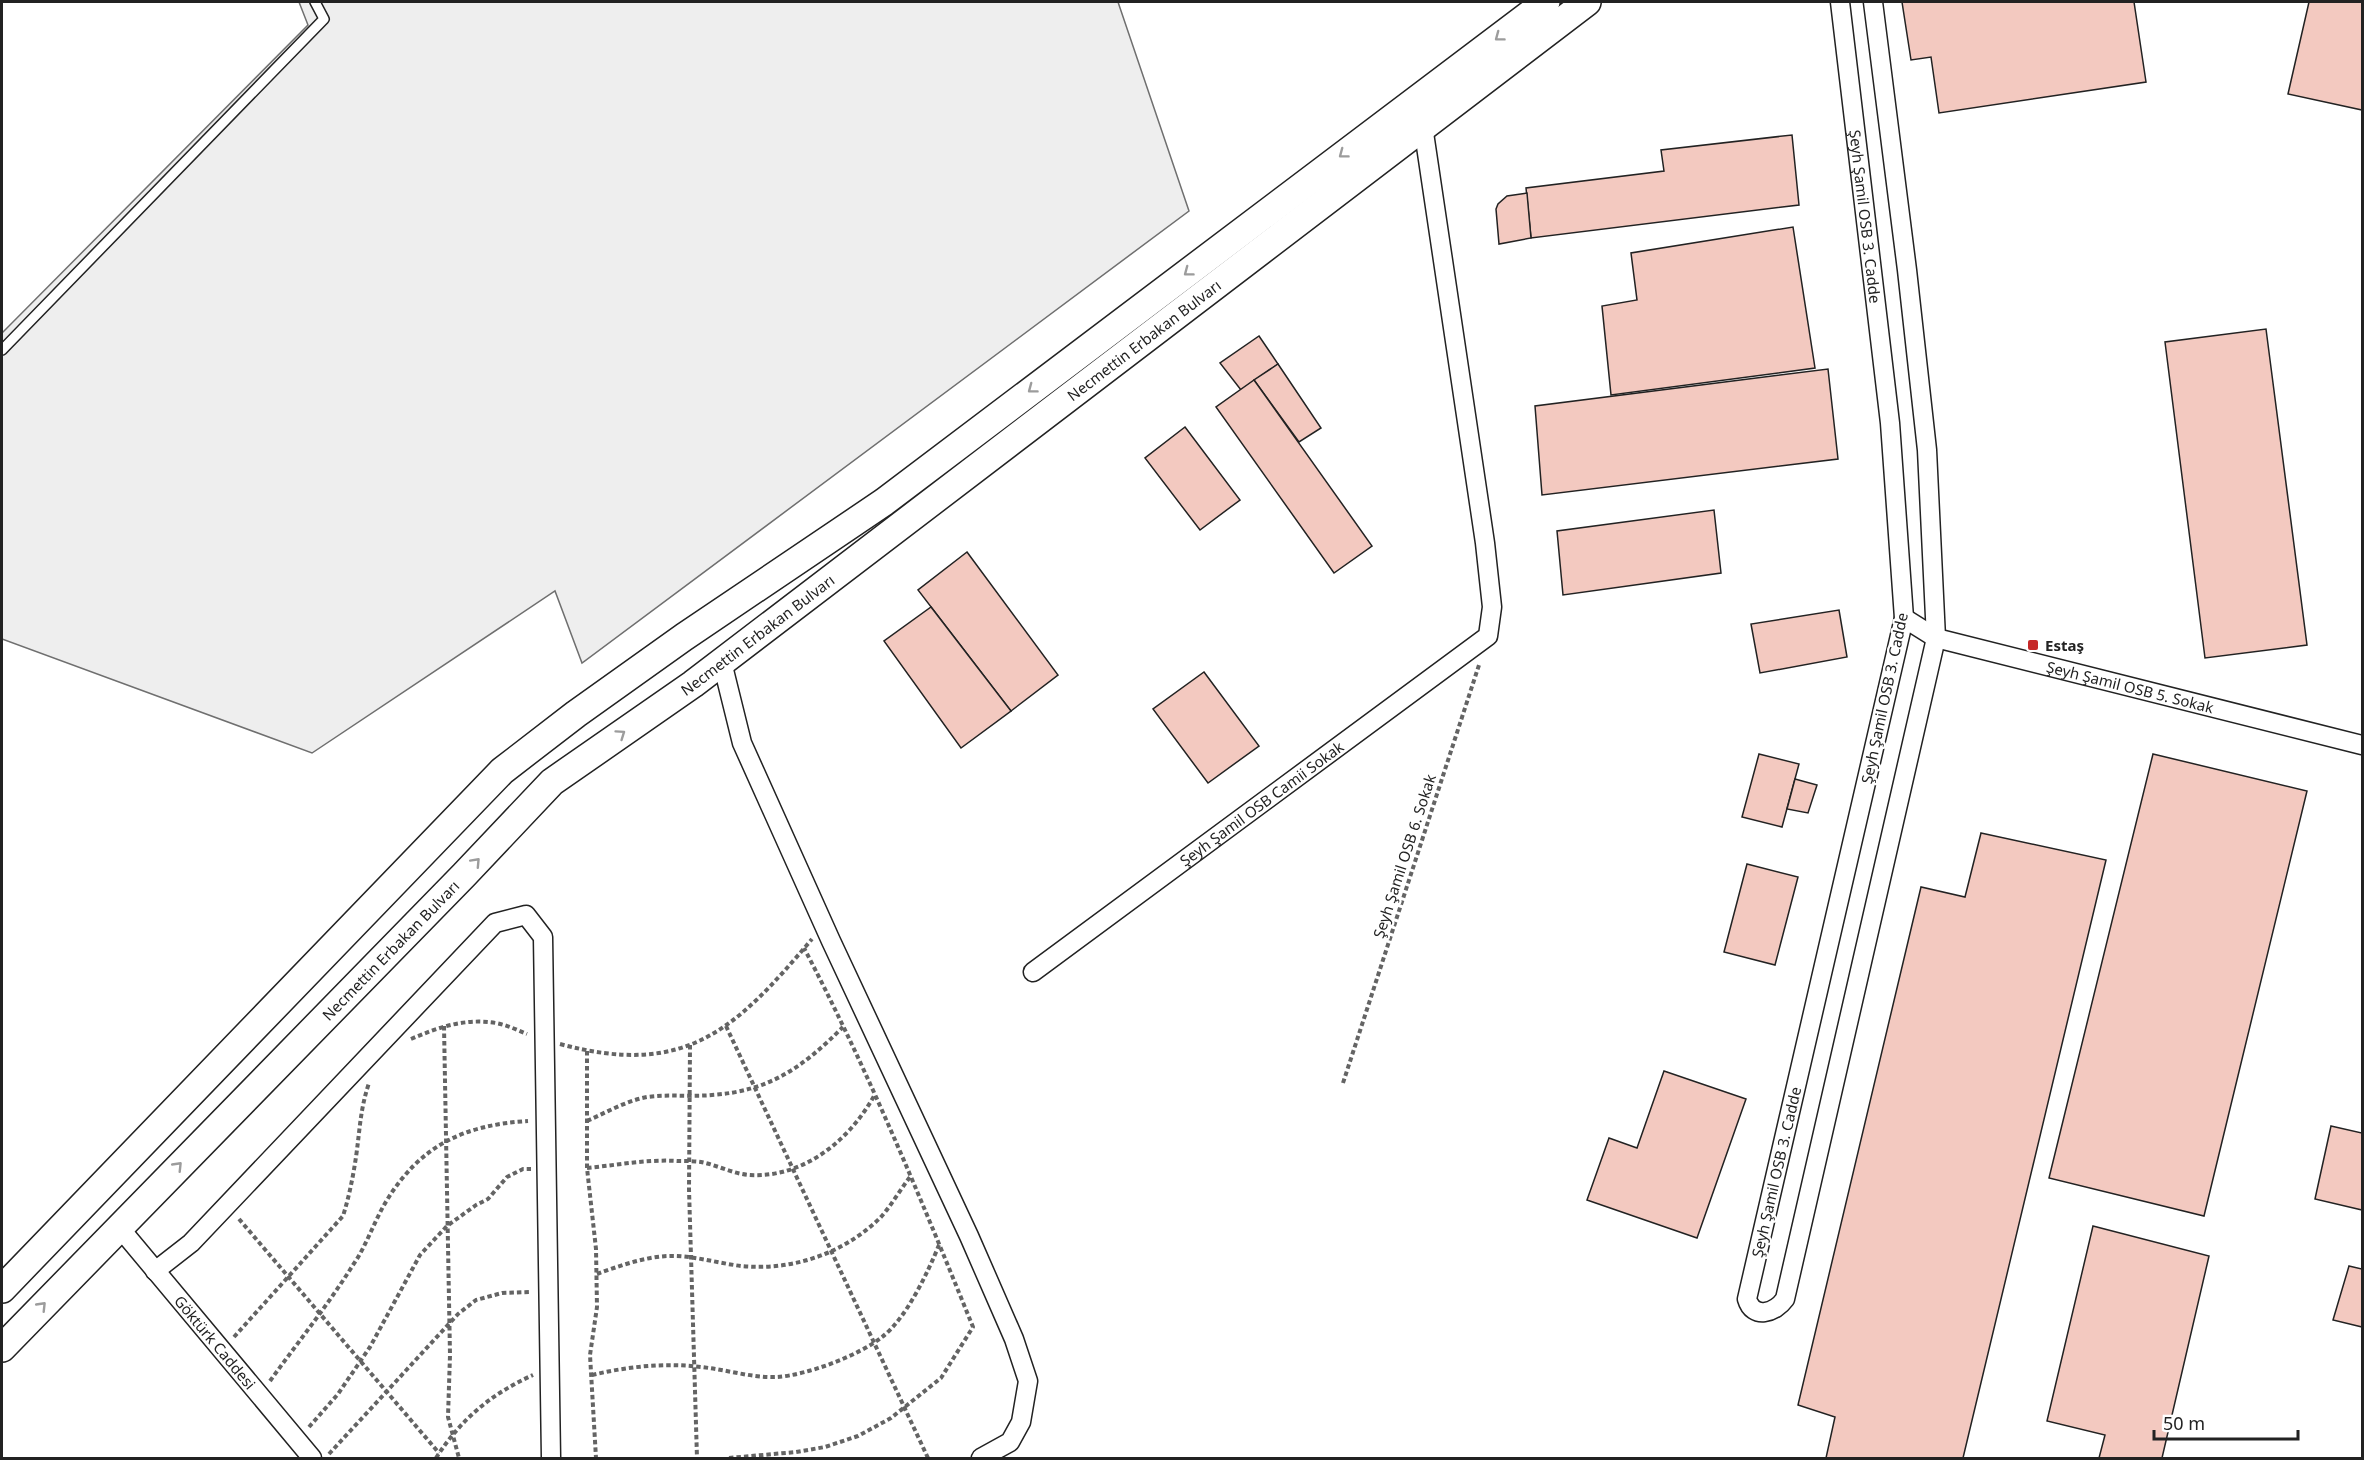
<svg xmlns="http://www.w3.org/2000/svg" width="2364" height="1460" font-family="'Noto Sans',sans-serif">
<rect width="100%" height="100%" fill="#fff"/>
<polygon fill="#eee" stroke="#6f6f6f" stroke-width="1.5" points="299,2 1118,2 1189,211 582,663 555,591 312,753 2,639 2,333 308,25"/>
<g fill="#f3c9c0" stroke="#222" stroke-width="1.5">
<polygon points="1902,2 2134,2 2146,82 1939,113 1931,57 1911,60"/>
<polygon points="2309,2 2362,2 2362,110 2288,94"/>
<polygon points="1792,135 1799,205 1531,238 1526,188 1664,171 1661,150"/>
<polygon points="1527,193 1531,238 1499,244 1496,209 1498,204 1507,196"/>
<polygon points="1793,227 1815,368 1611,395 1602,306 1637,300 1631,253"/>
<polygon points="2266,329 2307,645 2205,658 2165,342"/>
<polygon points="1259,336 1278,364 1241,390 1220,363"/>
<polygon points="1278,364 1321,428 1299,442 1254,380"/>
<polygon points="1828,369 1838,459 1542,495 1535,406"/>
<polygon points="1254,380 1372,546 1334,573 1216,407"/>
<polygon points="1185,427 1240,500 1200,530 1145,458"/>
<polygon points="1714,510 1721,573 1563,595 1557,531"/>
<polygon points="967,552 1058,675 1011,711 918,590"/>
<polygon points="931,607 1011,711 961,748 884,641"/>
<polygon points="1839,610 1847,657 1760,673 1751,624"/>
<polygon points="1204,672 1259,746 1208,783 1153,709"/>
<polygon points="1759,754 1799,764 1782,827 1742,817"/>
<polygon points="2153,754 2307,791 2204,1216 2049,1178"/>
<polygon points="1795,779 1817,785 1808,813 1787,809"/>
<polygon points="1981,833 2106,860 1963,1458 1826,1458 1835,1417 1798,1405 1921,887 1965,897"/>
<polygon points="1747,864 1798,877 1775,965 1724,952"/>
<polygon points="1664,1071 1746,1099 1697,1238 1587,1200 1609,1138 1637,1148"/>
<polygon points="2331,1126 2362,1133 2362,1210 2315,1199"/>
<polygon points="2093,1226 2209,1256 2162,1458 2099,1458 2105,1435 2047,1421"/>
<polygon points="2349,1266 2362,1269 2362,1327 2333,1320"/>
</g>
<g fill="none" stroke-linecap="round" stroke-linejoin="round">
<g stroke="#222" stroke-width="12">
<polyline id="lane" points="2,350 324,19 315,2"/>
</g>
<g stroke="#222" stroke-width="21">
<g id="street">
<path id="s1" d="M1840 2 1890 423 1904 618 1747 1299C1753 1320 1775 1313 1785 1299L1936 638 1927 450 1907 270 1873 2"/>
<path id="s2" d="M1904 618 1936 638 2362 745"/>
<polyline points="722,662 742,743 831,941 969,1236 1014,1339 1028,1381 1021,1422 1010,1442 981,1458"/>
<path id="s3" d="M1033 972 1488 636 1492 607 1485 543 1423 126"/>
<path id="s4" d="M119 1227 312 1458"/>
<polyline points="155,1271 191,1243 495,923 526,915 543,937 551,1458"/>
</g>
</g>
<g stroke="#222" stroke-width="30">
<g id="primary">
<polyline points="2,1289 502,771 576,714 684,637 884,502 1546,2"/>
<path id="s5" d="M2 1348 464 875 552 782 693 684 1587 2"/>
</g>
</g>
<g stroke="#646464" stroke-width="4" stroke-dasharray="4.5 3" stroke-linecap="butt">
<polyline points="444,1026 450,1355 448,1417 459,1458"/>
<polyline points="726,1026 928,1458"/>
<path d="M411 1039C439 1027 465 1018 496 1023 507 1025 517 1030 527 1034"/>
<path d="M560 1044C686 1078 735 1030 812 939"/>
<polyline points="690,1045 689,1189 697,1458"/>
<polyline points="587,1051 587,1168 596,1249 597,1307 590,1355 596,1458"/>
<polyline points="1343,1083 1479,665"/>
<path d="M587 1121C607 1112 626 1101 647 1097 669 1094 690 1097 712 1095 770 1091 803 1067 843 1027"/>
<path d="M587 1168C618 1165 648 1159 678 1161 686 1161 694 1161 701 1162 717 1165 733 1174 750 1175 803 1178 849 1141 874 1096"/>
<polyline points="239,1219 439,1453"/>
<path d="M597 1274C619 1266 644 1257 668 1256 691 1255 717 1263 741 1266 792 1271 843 1254 880 1218 891 1206 900 1190 910 1177"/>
<path d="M234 1337 343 1216C349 1197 353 1177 356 1157 360 1129 360 1110 369 1083"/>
<path d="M592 1375C630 1366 669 1362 709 1368 731 1371 754 1378 777 1377 807 1375 858 1356 882 1337 906 1319 928 1272 939 1245"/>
<path d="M270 1381C298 1342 328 1305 353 1265 367 1245 374 1221 387 1200 421 1145 464 1125 528 1121"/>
<polyline points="309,1427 338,1394 370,1347 420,1255 447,1226 476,1205 488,1199 507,1177 523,1169 531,1169"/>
<polyline points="329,1454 458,1314 476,1300 502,1293 530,1292"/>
<path d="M436 1458C461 1419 491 1394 533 1375"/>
<path d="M729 1458 796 1452 825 1447 858 1436 891 1418 941 1378 973 1327C921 1199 868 1070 804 948"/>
</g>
<use href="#lane" stroke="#fff" stroke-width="9"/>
<use href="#street" stroke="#fff" stroke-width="18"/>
<use href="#primary" stroke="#fff" stroke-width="27"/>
</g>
<defs><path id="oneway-chevron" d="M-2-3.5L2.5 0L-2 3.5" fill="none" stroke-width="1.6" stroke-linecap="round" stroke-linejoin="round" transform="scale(1.5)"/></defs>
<g stroke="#9c9c9c">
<use href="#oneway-chevron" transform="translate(1499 37) rotate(143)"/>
<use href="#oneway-chevron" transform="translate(1343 154) rotate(143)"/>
<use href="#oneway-chevron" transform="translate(1188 272) rotate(143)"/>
<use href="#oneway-chevron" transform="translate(1032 389) rotate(143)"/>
<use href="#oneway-chevron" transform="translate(621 734) rotate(-35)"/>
<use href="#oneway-chevron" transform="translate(476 862) rotate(-47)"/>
<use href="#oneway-chevron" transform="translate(178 1166) rotate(-46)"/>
<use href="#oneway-chevron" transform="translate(42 1306) rotate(-46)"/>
</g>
<rect fill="#c62828" stroke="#fff" stroke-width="2" x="2027" y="639" width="12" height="12" rx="3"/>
<g text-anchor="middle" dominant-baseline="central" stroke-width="4.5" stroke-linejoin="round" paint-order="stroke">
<g font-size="15" fill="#222" stroke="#fff">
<text stroke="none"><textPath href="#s1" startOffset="216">Şeyh Şamil OSB 3. Cadde</textPath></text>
<text stroke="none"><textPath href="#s5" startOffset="1528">Necmettin Erbakan Bulvarı</textPath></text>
<text stroke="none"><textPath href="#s5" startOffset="1042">Necmettin Erbakan Bulvarı</textPath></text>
<text stroke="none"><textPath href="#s2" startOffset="238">Şeyh Şamil OSB 5. Sokak</textPath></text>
<text transform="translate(1884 698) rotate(-78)">Şeyh Şamil OSB 3. Cadde</text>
<text stroke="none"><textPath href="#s3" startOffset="284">Şeyh Şamil OSB Camii Sokak</textPath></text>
<text transform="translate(1404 856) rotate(-72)">Şeyh Şamil OSB 6. Sokak</text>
<text stroke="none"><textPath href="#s5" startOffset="556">Necmettin Erbakan Bulvarı</textPath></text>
<text transform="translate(1776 1172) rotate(-77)">Şeyh Şamil OSB 3. Cadde</text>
<text stroke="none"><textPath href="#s4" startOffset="150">Göktürk Caddesi</textPath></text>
</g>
<g font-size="15" font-weight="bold" fill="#222" stroke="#fff" text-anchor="start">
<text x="2045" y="645">Estaş</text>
</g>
</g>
<rect width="2364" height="1460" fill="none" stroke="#222222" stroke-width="6"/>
<path d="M2154 1430v9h144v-9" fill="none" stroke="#222222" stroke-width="3"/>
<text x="2163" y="1430" font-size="18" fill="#222222" stroke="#ffffff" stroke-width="4.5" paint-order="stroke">50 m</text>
</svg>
